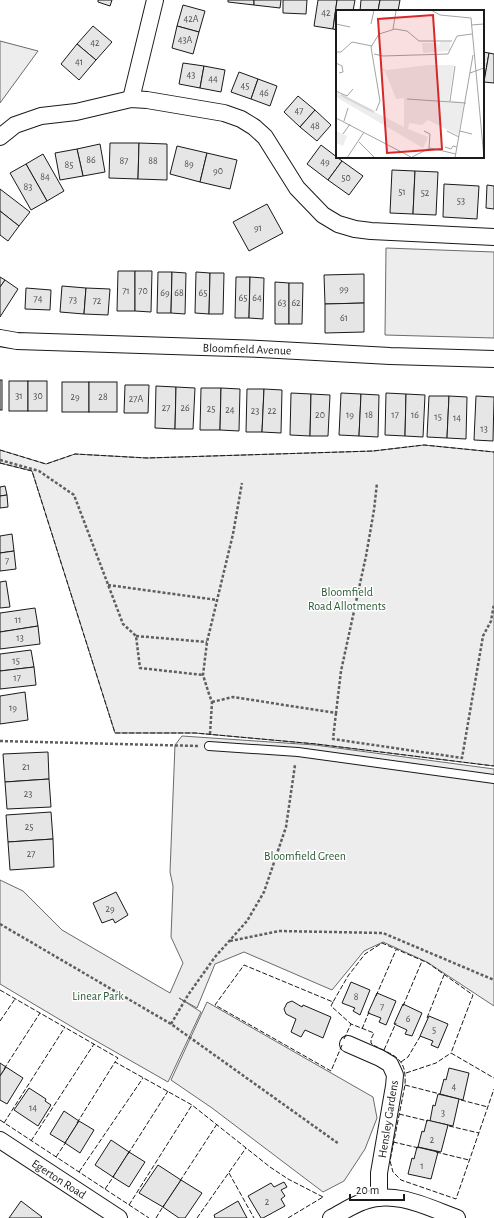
<svg xmlns="http://www.w3.org/2000/svg" width="494" height="1218" font-family="'Alegreya Sans',sans-serif">
<rect width="100%" height="100%" fill="#fff"/>
<g fill="#ededed" stroke="#6a6a6a">
<polygon points="0,41 38,51 0,103"/>
<polygon points="386,248 494,252 494,338 385,335"/>
<polygon points="424,445 494,452 494,766 316,744 195,733 115,733 32,471 0,463 0,450 46,464 75,454 147,458 373,451"/>
<polygon points="182,736 315,745 494,769 494,1006 427,962 383,942 364,951 332,990 244,952 215,964 197,1008 179,998 201,1012 168,1082 84,1034 0,984 0,880 23,891 62,930 170,993 183,963 171,937 173,886 170,872 175,745"/>
<polygon points="207,1002 373,1097 377,1118 365,1149 344,1181 323,1192 212,1108 171,1080"/>
</g>
<g fill="#e6e6e6" stroke="#1a1a1a">
<polygon points="98,0 112,0 110,6 98,2"/>
<polygon points="228,0 254,0 254,5 228,2"/>
<polygon points="254,0 281,0 280,8 254,5"/>
<polygon points="283,0 307,0 306,14 283,13"/>
<polygon points="318,0 337,0 333,29 314,26"/>
<polygon points="337,0 355,0 353,11 337,11 337,30 333,29"/>
<polygon points="361,0 380,0 378,11 360,11"/>
<polygon points="380,0 400,0 398,11 378,11"/>
<polygon points="183,5 205,11 199,32 177,26"/>
<polygon points="93,26 112,42 96,60 77,44"/>
<polygon points="177,26 199,32 193,54 172,48"/>
<polygon points="77,44 96,60 79,80 61,64"/>
<polygon points="483,52 489,53 484,82 483,81"/>
<polygon points="489,53 494,54 494,83 484,82"/>
<polygon points="183,63 204,66 200,88 179,84"/>
<polygon points="204,66 225,70 221,92 200,88"/>
<polygon points="239,72 258,79 251,99 231,92"/>
<polygon points="258,79 277,86 270,106 251,99"/>
<polygon points="298,96 315,110 300,127 284,112"/>
<polygon points="315,110 331,125 317,141 300,127"/>
<polygon points="110,143 139,143 138,179 109,178"/>
<polygon points="139,143 167,144 167,180 138,179"/>
<polygon points="100,144 105,172 83,176 77,149"/>
<polygon points="321,145 342,161 328,180 307,164"/>
<polygon points="177,146 207,153 200,182 170,174"/>
<polygon points="77,149 83,176 60,180 55,153"/>
<polygon points="207,153 237,160 230,189 200,182"/>
<polygon points="43,154 64,191 47,201 26,164"/>
<polygon points="342,161 363,176 349,195 328,180"/>
<polygon points="26,164 47,201 31,210 10,173"/>
<polygon points="392,170 415,171 413,214 390,213"/>
<polygon points="415,171 438,172 436,215 413,214"/>
<polygon points="444,184 479,186 477,219 443,217"/>
<polygon points="487,185 494,186 494,209 486,208"/>
<polygon points="0,189 30,212 19,226 0,211"/>
<polygon points="267,204 283,233 249,251 233,222"/>
<polygon points="0,211 19,226 8,241 0,235"/>
<polygon points="118,271 135,271 135,311 117,311"/>
<polygon points="135,271 152,271 151,312 135,311"/>
<polygon points="158,272 172,272 171,313 157,313"/>
<polygon points="172,272 186,273 185,314 171,313"/>
<polygon points="196,272 210,273 209,314 195,313"/>
<polygon points="210,273 224,273 223,314 209,314"/>
<polygon points="364,274 364,303 325,304 324,275"/>
<polygon points="0,277 5,280 0,287"/>
<polygon points="236,277 250,277 249,318 235,318"/>
<polygon points="250,277 264,278 263,319 249,318"/>
<polygon points="5,280 18,289 0,317 0,287"/>
<polygon points="275,282 289,283 289,324 275,324"/>
<polygon points="289,283 303,283 302,324 289,324"/>
<polygon points="62,286 86,288 84,314 60,312"/>
<polygon points="26,288 51,290 50,310 25,309"/>
<polygon points="86,288 110,289 108,315 84,314"/>
<polygon points="364,303 364,332 325,333 325,304"/>
<rect x="0" y="380" width="2" height="30"/>
<rect x="9" y="381" width="19" height="30"/>
<rect x="28" y="381" width="19" height="30"/>
<rect x="62" y="382" width="27" height="30"/>
<rect x="89" y="382" width="28" height="30"/>
<polygon points="125,385 149,385 148,413 124,413"/>
<polygon points="156,386 176,387 175,429 155,428"/>
<polygon points="176,387 195,388 193,429 175,429"/>
<polygon points="201,388 221,388 220,430 200,430"/>
<polygon points="221,388 240,389 239,431 220,430"/>
<polygon points="247,389 264,389 262,432 246,432"/>
<polygon points="264,389 282,390 281,433 262,432"/>
<polygon points="291,393 311,394 310,436 290,435"/>
<polygon points="341,393 361,394 359,436 339,435"/>
<polygon points="386,393 406,394 405,436 385,435"/>
<polygon points="311,394 330,395 328,436 310,436"/>
<polygon points="361,394 379,395 378,437 359,436"/>
<polygon points="406,394 425,395 423,437 405,436"/>
<polygon points="429,396 449,396 447,438 427,437"/>
<polygon points="449,396 467,397 466,439 447,438"/>
<polygon points="476,396 494,397 493,441 474,440"/>
<polygon points="5,486 7,495 0,496 0,487"/>
<polygon points="7,495 8,507 0,508 0,496"/>
<polygon points="12,534 14,551 0,553 0,536"/>
<polygon points="14,551 16,569 0,571 0,553"/>
<polygon points="6,581 10,607 0,608 0,582"/>
<polygon points="35,608 38,626 0,632 0,613"/>
<polygon points="38,626 40,644 0,649 0,632"/>
<polygon points="31,650 34,667 0,671 0,654"/>
<polygon points="34,667 36,685 0,689 0,671"/>
<polygon points="25,692 28,720 0,724 0,696"/>
<polygon points="48,752 49,779 5,782 3,754"/>
<polygon points="49,779 51,807 7,809 5,782"/>
<polygon points="51,812 53,839 8,842 6,815"/>
<polygon points="53,839 54,867 10,870 8,842"/>
<polygon points="116,892 128,915 115,923 113,919 102,923 93,903"/>
<polygon points="351,982 370,990 360,1015 353,1011 355,1008 342,1003"/>
<polygon points="377,993 396,1001 386,1025 379,1022 381,1018 368,1013"/>
<polygon points="292,1001 302,1007 303,1005 331,1017 323,1038 305,1030 301,1037 291,1032 296,1019 286,1014 284,1009 287,1003"/>
<polygon points="403,1004 422,1013 412,1036 405,1034 407,1030 394,1024"/>
<polygon points="429,1016 448,1024 438,1048 431,1045 433,1041 420,1036"/>
<polygon points="0,1063 6,1067 0,1076"/>
<polygon points="6,1067 23,1078 7,1104 0,1100 0,1076"/>
<polygon points="449,1068 469,1073 463,1100 440,1094 444,1079 446,1080"/>
<polygon points="29,1088 46,1099 45,1101 51,1105 38,1126 14,1110"/>
<polygon points="438,1094 459,1099 453,1126 430,1121 433,1105 435,1106"/>
<polygon points="64,1111 79,1121 65,1143 50,1134"/>
<polygon points="427,1120 448,1125 441,1152 418,1147 422,1131 424,1132"/>
<polygon points="79,1121 94,1130 80,1153 65,1143"/>
<polygon points="111,1140 129,1152 113,1177 95,1165"/>
<polygon points="417,1147 438,1152 431,1179 408,1174 412,1158 414,1159"/>
<polygon points="129,1152 145,1162 129,1187 113,1177"/>
<polygon points="158,1165 181,1180 163,1207 139,1193"/>
<polygon points="181,1180 202,1193 185,1218 179,1218 163,1207"/>
<polygon points="284,1182 287,1187 281,1190 285,1196 281,1199 285,1206 263,1218 261,1218 248,1196 271,1183 274,1187"/>
<polygon points="21,1201 42,1217 41,1218 9,1218"/>
<polygon points="238,1201 247,1218 215,1218 214,1215"/>
</g>
<g fill="none" stroke-linecap="round" stroke-linejoin="round">
<g stroke="#1a1a1a" stroke-width="10">
<polyline id="service" points="209,746 298,752 494,779"/>
</g>
<g stroke="#1a1a1a" stroke-width="18">
<g id="minor">
<polyline points="131,99 155,0"/>
<polyline points="0,137 15,125 41,116 76,112 131,99 147,100 224,113 241,119 254,127 265,137 297,188 323,215 338,224 355,229 371,231 494,237"/>
<polyline points="0,338 17,341 260,349 390,356 494,359"/>
<polyline points="348,1044 380,1058 390,1064 395,1075 394,1086 379,1173 379,1198"/>
<polyline points="0,1140 119,1218"/>
<path d="M331 1218C341 1213 351 1206 362 1202 394 1189 427 1207 457 1218"/>
</g>
</g>
<g stroke="#5f5f5f" stroke-width="2.5" stroke-dasharray="3 2" stroke-linecap="butt">
<polyline points="0,460 39,471 74,495 123,624 136,636 140,668 203,675"/>
<polyline points="108,585 217,600"/>
<polyline points="136,636 207,642"/>
<polyline points="212,702 233,697 336,713 341,671 366,556 374,510 377,483"/>
<polyline points="336,713 333,739 462,758 483,636 491,621 494,604"/>
<polyline points="210,734 212,702 209,694 203,675 207,642 233,534 242,483"/>
<polyline points="0,741 198,746"/>
<polyline points="0,924 171,1024 339,1144"/>
<polyline points="230,941 279,931 383,933 494,980"/>
<polyline points="171,1024 188,995 215,957 247,921 264,892 286,827 295,765"/>
</g>
<use href="#service" stroke="#fff" stroke-width="8"/>
<use href="#minor" stroke="#fff" stroke-width="16"/>
<g stroke="#1a1a1a" stroke-width="1" stroke-dasharray="5 2" stroke-linecap="butt">
<polyline points="0,450 46,464 75,454 147,458 373,451 424,445 494,452"/>
<polyline points="0,463 32,471 115,733 195,733 316,744 494,766"/>
<polyline points="0,990 118,1058 115,1062 192,1105 270,1167 288,1179 323,1197"/>
<polyline points="376,996 396,950"/>
<polyline points="333,1002 331,1006 351,1024"/>
<polyline points="403,1006 422,961"/>
<polyline points="427,1018 444,975"/>
<polyline points="0,1021 15,999"/>
<polyline points="362,1029 369,1012"/>
<path d="M344 1039 351 1024 374 1033 371 1039V1043C375 1047 380 1048 385 1051 403 1059 406 1067 405 1085L390 1161 393 1172 401 1180 456 1199 494 1089"/>
<polyline points="342,1045 331,1071 215,1005 244,965 333,1002 348,976 365,954 382,943 428,963 473,995 451,1053 494,1078"/>
<polyline points="384,1050 396,1023"/>
<polyline points="401,1062 408,1057 421,1035"/>
<polyline points="4,1069 40,1013"/>
<polyline points="406,1073 436,1063 451,1053"/>
<polyline points="405,1085 440,1094"/>
<polyline points="461,1100 488,1107"/>
<polyline points="399,1114 428,1121"/>
<polyline points="0,1120 149,1218"/>
<polyline points="4,1123 65,1027"/>
<polyline points="77,1123 115,1062"/>
<polyline points="449,1126 479,1133"/>
<polyline points="31,1141 94,1044"/>
<polyline points="393,1142 419,1148"/>
<polyline points="436,1152 469,1160"/>
<polyline points="128,1154 168,1091"/>
<polyline points="56,1157 66,1142"/>
<polyline points="79,1172 143,1078"/>
<polyline points="229,1173 254,1218"/>
<polyline points="180,1181 217,1124"/>
<polyline points="105,1189 114,1176"/>
<polyline points="129,1205 192,1105"/>
<polyline points="156,1218 164,1205"/>
<polyline points="197,1218 246,1148"/>
<polyline points="288,1218 323,1197"/>
</g>
</g>
<g text-anchor="middle" dominant-baseline="central" stroke-width="3" stroke-linejoin="round" paint-order="stroke">
<g font-size="10" fill="#4d4d4d">
<text x="326" y="13">42</text>
<text x="191" y="19">42A</text>
<text x="185" y="40">43A</text>
<text x="95" y="43">42</text>
<text x="79" y="62">41</text>
<text x="191" y="75">43</text>
<text x="213" y="79">44</text>
<text x="245" y="86">45</text>
<text x="264" y="93">46</text>
<text x="299" y="111">47</text>
<text x="315" y="126">48</text>
<text x="91" y="160">86</text>
<text x="124" y="161">87</text>
<text x="153" y="161">88</text>
<text x="325" y="162">49</text>
<text x="189" y="164">89</text>
<text x="69" y="165">85</text>
<text x="218" y="171">90</text>
<text x="45" y="177">84</text>
<text x="346" y="178">50</text>
<text x="28" y="187">83</text>
<text x="402" y="192">51</text>
<text x="425" y="193">52</text>
<text x="461" y="201">53</text>
<text x="258" y="228">91</text>
<text x="344" y="289">99</text>
<text x="126" y="291">71</text>
<text x="143" y="291">70</text>
<text x="165" y="293">69</text>
<text x="179" y="293">68</text>
<text x="203" y="293">65</text>
<text x="243" y="298">65</text>
<text x="257" y="298">64</text>
<text x="38" y="299">74</text>
<text x="73" y="300">73</text>
<text x="97" y="301">72</text>
<text x="282" y="303">63</text>
<text x="296" y="303">62</text>
<text x="344" y="318">61</text>
<text x="19" y="396">31</text>
<text x="38" y="396">30</text>
<text x="75" y="397">29</text>
<text x="103" y="397">28</text>
<text x="136" y="399">27A</text>
<text x="166" y="408">27</text>
<text x="185" y="408">26</text>
<text x="211" y="409">25</text>
<text x="230" y="410">24</text>
<text x="255" y="411">23</text>
<text x="272" y="411">22</text>
<text x="320" y="415">20</text>
<text x="350" y="415">19</text>
<text x="369" y="415">18</text>
<text x="395" y="415">17</text>
<text x="415" y="415">16</text>
<text x="438" y="417">15</text>
<text x="457" y="418">14</text>
<text x="484" y="429">13</text>
<text x="7" y="561">7</text>
<text x="18" y="620">11</text>
<text x="20" y="638">13</text>
<text x="16" y="661">15</text>
<text x="17" y="678">17</text>
<text x="13" y="708">19</text>
<text x="26" y="767">21</text>
<text x="28" y="794">23</text>
<text x="29" y="827">25</text>
<text x="31" y="854">27</text>
<text x="110" y="909">29</text>
<text x="356" y="997">8</text>
<text x="382" y="1007">7</text>
<text x="408" y="1019">6</text>
<text x="434" y="1030">5</text>
<text x="454" y="1087">4</text>
<text x="33" y="1108">14</text>
<text x="443" y="1113">3</text>
<text x="432" y="1140">2</text>
<text x="422" y="1166">1</text>
<text x="267" y="1202">2</text>
</g>
<g font-size="12" fill="#1a1a1a" stroke="#fff">
<text transform="translate(247 349) rotate(2)">Bloomfield Avenue</text>
<text transform="translate(388 1119) rotate(-81)">Hensley Gardens</text>
<text transform="translate(59 1179) rotate(33)">Egerton Road</text>
</g>
<g font-size="12" fill="#2b5a34" stroke="#fff">
<text x="347" y="592">Bloomfield<tspan x="347" dy="14">Road Allotments</tspan></text>
<text x="305" y="856">Bloomfield Green</text>
<text x="98" y="996">Linear Park</text>
</g>
</g>
<g transform="translate(336 10)">
<rect width="148" height="148" fill="#fff"/>
<path d="M104 32H114V41L87 43 86 33H102V37ZM92 55H118L113 90 128 92 122 125 92 110 86 115 73 113 72 119 92 127 87 138 0 87V82L68 117V88L60 89 49 61 40 57 51 60ZM0 121 11 126 7 136 0 133Z" fill="#ededed"/>
<path fill="none" stroke="#d7d7d7" stroke-width="2" d="M5 85 38 102"/>
<path fill="none" stroke="#a3a3a3" stroke-width="1" d="M55 0H84M95 0 104 5 135 8 148 148M0 14 14 17M35 14 38 0M135 15 148 14M57 19 60 1M0 42H5L16 32 36 36M38 44 47 46 112 44 121 26 136 24M0 53 6 56 7 62 3 63M134 63 148 58M0 81 11 86 17 79M71 89 130 93M114 91 119 56M40 101 44 91 35 37 43 24 59 19 71 21 83 31H116M0 108 75 147M8 111 12 98M88 121 94 124 93 138M111 121 123 127M124 121 136 124M7 124 14 114M23 132 39 148M109 137 115 139 117 136 121 137M76 147 94 138 120 144M11 148 28 122M119 148 137 45"/>
<path fill="#d62828" fill-opacity="0.15" stroke="#d62828" stroke-width="2" d="M97 5 106 139 51 143 42 9Z"/>
<rect width="148" height="148" fill="none" stroke="#1a1a1a" stroke-width="2"/>
</g>
<path d="M350 1194v6h54v-6" fill="none" stroke="#1a1a1a" stroke-width="2"/>
<text x="356" y="1194" font-size="12" fill="#1a1a1a" stroke="#ffffff" stroke-width="3" paint-order="stroke">20 m</text>
</svg>
